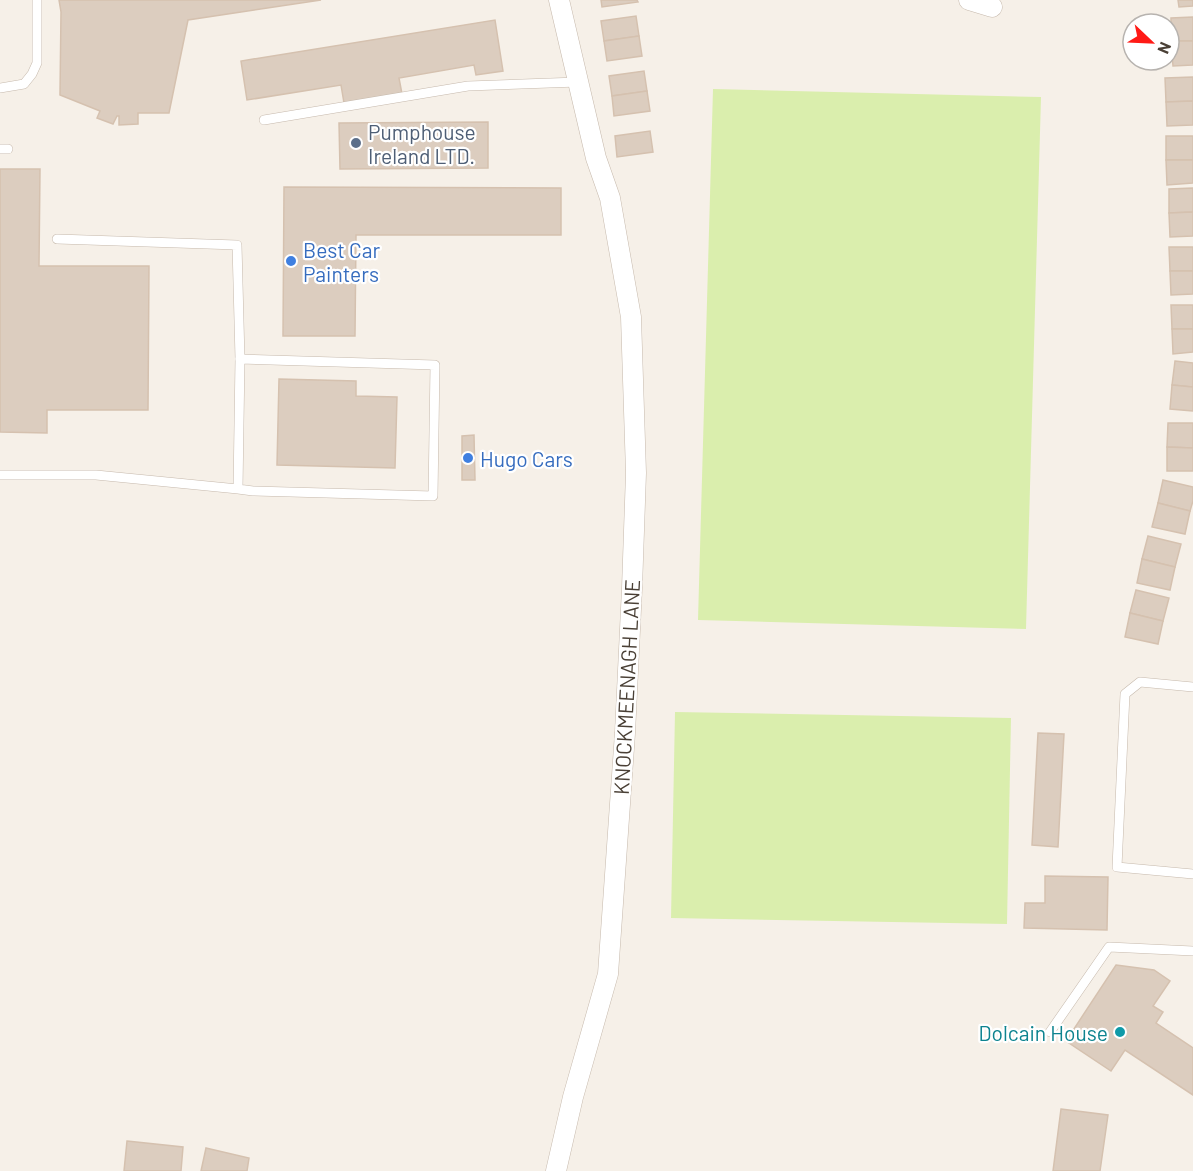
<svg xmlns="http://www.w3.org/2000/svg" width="1193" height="1171" font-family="Barlow,sans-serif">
<rect width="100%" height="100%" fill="#f6f0e8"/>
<g fill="#daeead">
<polygon points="713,89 1041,97 1026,629 698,620"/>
<polygon points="675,712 1011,718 1007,924 671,918"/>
</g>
<g fill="#dccdbf" stroke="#d5c1af" stroke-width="1.5">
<polygon points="59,0 321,0 188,20 169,113 138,113 138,124 119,125 119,116 117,116 113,124 97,118 100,111 60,95 61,12"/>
<polygon points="601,0 637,0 638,2 602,7"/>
<polygon points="1178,0 1193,0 1193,6 1179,7"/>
<polygon points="636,16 639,36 604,41 601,21"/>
<polygon points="1193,17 1193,41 1171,41 1171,18"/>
<polygon points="495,20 503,71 476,75 474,65 399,78 402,94 344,103 341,85 247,100 241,61"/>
<polygon points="639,36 642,56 607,61 604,41"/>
<polygon points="1171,41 1193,41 1193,65 1173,66"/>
<polygon points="644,71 647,91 612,96 609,76"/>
<polygon points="1193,77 1193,101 1166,102 1165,78"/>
<polygon points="647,91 650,111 614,116 612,96"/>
<polygon points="1193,101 1193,125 1167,126 1166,102"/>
<polygon points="488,122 488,168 340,169 339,123"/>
<polygon points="650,131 653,152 617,157 615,136"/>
<rect x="1166" y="136" width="27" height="24"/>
<polygon points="1166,160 1193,160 1193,183 1167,185"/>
<polygon points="0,169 40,169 39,266 149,266 148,410 47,410 47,433 0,432"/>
<polygon points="284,187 561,188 561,235 356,235 355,336 283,336"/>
<polygon points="1193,188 1193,212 1169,213 1169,189"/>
<polygon points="1193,212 1193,236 1170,237 1169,213"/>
<polygon points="1169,247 1193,247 1193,271 1170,271"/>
<polygon points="1170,271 1193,271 1193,294 1171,295"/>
<polygon points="1171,305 1193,305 1193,329 1172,329"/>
<polygon points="1172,329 1193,329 1193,352 1173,354"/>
<polygon points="1175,361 1193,363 1193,387 1172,385"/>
<polygon points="279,379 356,381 356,396 397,397 395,468 277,465"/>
<polygon points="1172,385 1193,387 1193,411 1170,409"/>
<polygon points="1168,423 1193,423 1193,448 1167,447"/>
<polygon points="474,435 475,480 462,480 462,436"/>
<polygon points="1167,447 1193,448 1193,471 1167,471"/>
<polygon points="1163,480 1193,487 1193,501 1190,511 1158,503"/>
<polygon points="1158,503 1190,511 1185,534 1152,527"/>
<polygon points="1148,536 1181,544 1175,567 1142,559"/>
<polygon points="1142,559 1175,567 1170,590 1137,583"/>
<polygon points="1136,590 1169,598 1163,621 1130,613"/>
<polygon points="1130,613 1163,621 1158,644 1125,637"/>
<polygon points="1038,733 1064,734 1058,847 1032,845"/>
<polygon points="1045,876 1108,877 1107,930 1024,928 1025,903 1045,903"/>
<polygon points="1116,965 1154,970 1170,981 1153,1006 1163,1012 1156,1023 1193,1048 1193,1095 1125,1050 1111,1071 1066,1041"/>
<polygon points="1061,1109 1108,1115 1100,1171 1053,1171"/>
<polygon points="127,1141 183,1147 181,1171 124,1171"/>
<polygon points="206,1148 249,1158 247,1171 201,1171"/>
</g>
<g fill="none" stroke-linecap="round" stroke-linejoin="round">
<g stroke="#c6b9ac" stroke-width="10">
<g id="lane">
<polyline points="0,88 24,84 32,74 37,63 37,0"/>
<polyline points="264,120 468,86 578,82"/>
<polyline points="0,149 8,149"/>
<polyline points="57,239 237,245 240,359"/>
<polyline points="0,475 96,475 238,489 253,491 433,496 435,365 240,359 238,489"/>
<polyline points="1193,687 1140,682 1125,694 1117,867 1193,874"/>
<polyline points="1050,1032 1109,947 1193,951"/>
</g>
</g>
<g stroke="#c6b9ac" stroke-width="21">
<g id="street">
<polyline points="969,0 992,7"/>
<polyline points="556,1171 573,1097 608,974 625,733 632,588 636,473 631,317 610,198 596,158 559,0"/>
</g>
</g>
<use href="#lane" stroke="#fff" stroke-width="9"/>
<use href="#street" stroke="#fff" stroke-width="20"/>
</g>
<circle fill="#5c6f8a" stroke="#fff" stroke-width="2" cx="356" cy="143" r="6"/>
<g fill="#3f7fe0" stroke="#fff" stroke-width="2">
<circle cx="291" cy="261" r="6"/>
<circle cx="468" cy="458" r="6"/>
</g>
<circle fill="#0f9aa8" stroke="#fff" stroke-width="2" cx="1120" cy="1032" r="6"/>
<g text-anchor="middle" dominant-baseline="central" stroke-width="4.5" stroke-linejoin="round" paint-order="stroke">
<g font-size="21" fill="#4e5e75" stroke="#fff" text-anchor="start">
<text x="368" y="131">Pumphouse<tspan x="368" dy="24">Ireland LTD.</tspan></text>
</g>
<g font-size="21" fill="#366cbe" stroke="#fff" text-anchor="start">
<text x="303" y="249">Best Car<tspan x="303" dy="24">Painters</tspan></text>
<text x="480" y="458">Hugo Cars</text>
</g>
<g font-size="21" fill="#4a4036" stroke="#fff">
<text transform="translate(626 687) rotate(-87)">KNOCKMEENAGH LANE</text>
</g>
<g font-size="21" fill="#0d838f" stroke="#fff" text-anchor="end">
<text x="1108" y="1032">Dolcain House</text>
</g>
</g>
<g transform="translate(1151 42) rotate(113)"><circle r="28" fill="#ffffff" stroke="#b7b3af" stroke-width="1.5"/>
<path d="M0-4.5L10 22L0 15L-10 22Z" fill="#ff1a16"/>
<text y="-9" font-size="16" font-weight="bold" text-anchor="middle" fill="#4a4036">N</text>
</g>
</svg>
